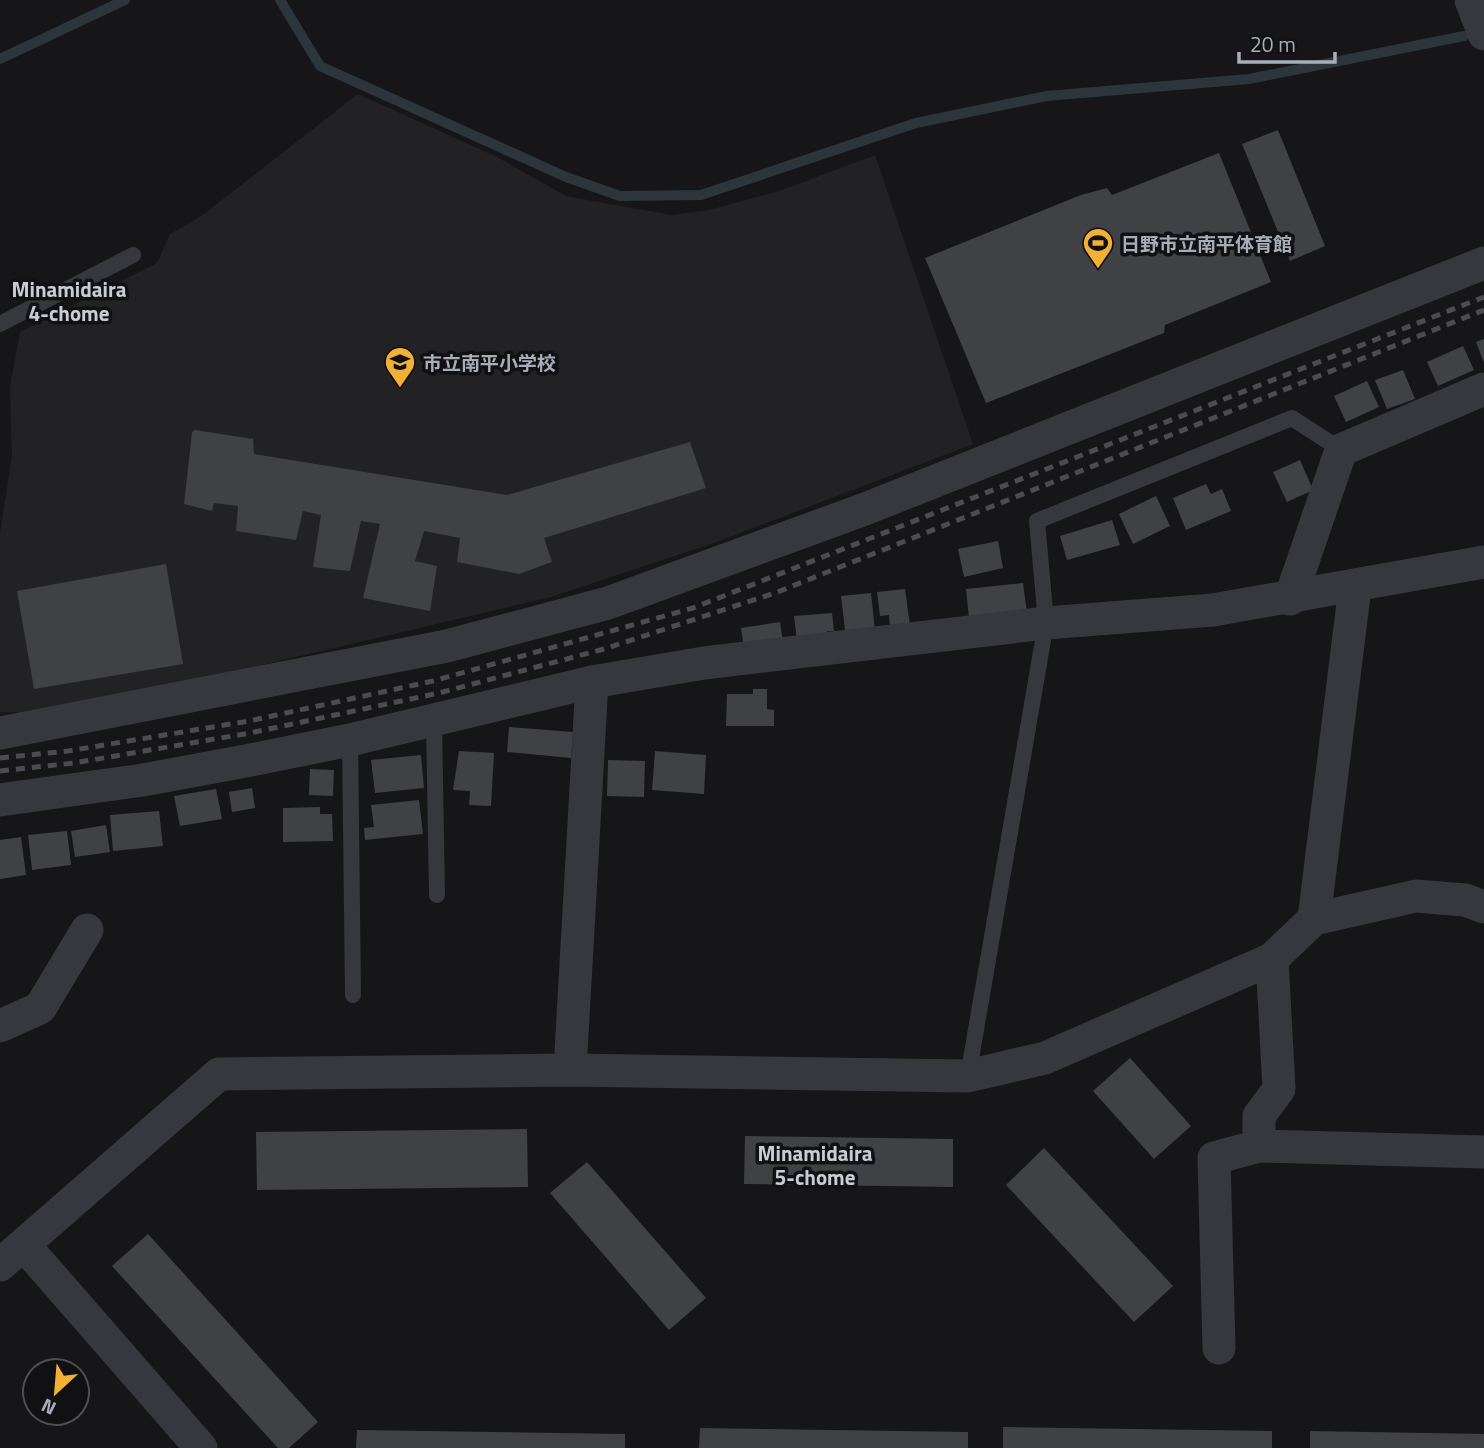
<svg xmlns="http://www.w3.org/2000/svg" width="1484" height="1448" font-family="'Titillium Web','Noto Sans JP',sans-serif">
<rect width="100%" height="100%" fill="#161618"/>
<polygon fill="#222225" points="358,94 497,157 566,196 671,215 709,210 779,191 875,155 973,444 714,543 551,597 232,672 35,713 0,712 0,533 12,456 10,387 20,332 157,263 170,234 200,217"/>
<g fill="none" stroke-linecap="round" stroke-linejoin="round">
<g stroke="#2c353c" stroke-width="10">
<polyline points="280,0 320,66 566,177 620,196 701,195 916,123 1047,96 1249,79 1464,36"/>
<polyline points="0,59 125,0"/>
</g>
</g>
<g fill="#404145">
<polygon points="1278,130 1325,246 1290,261 1242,144"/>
<polygon points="1219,153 1271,282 1165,325 1164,333 986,403 925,258 1081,195 1107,188 1112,195"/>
<polygon points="1484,339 1484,363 1476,342"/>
<polygon points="1463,346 1474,370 1438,386 1427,362"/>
<polygon points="1403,370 1415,399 1387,409 1375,380"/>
<polygon points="1367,381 1379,407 1346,422 1334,396"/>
<polygon points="195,430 253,439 254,454 507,495 690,442 706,488 544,538 552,562 519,574 457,562 460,538 424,531 415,561 437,566 430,611 363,598 380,524 361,521 350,571 313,567 321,515 303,511 296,540 236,531 238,506 214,503 212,511 184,504 192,432"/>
<polygon points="1300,460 1313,490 1287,502 1273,472"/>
<polygon points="1206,484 1211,494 1222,489 1231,511 1186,530 1173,498"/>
<polygon points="1156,496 1170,526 1133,544 1119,514"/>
<polygon points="1112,520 1120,545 1067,560 1060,536"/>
<polygon points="998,541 1003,568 964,577 958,549"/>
<polygon points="166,564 183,664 34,689 17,591"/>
<polygon points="1023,583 1027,613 969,618 966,589"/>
<polygon points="905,589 910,626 890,629 889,615 880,616 877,592"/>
<polygon points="871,593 875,631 845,630 841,596"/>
<polygon points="832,613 834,631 827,631 828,638 797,641 794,616"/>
<polygon points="780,622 783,642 744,648 741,628"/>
<polygon points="753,689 767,689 767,709 774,710 774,726 726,726 727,694 753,694"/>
<polygon points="509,727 573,732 571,758 507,752"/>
<polygon points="459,751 494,753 491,806 469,805 470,791 453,790"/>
<polygon points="655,751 706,755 704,794 652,790"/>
<polygon points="421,755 424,788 375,793 371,760"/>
<polygon points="608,760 645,761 644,797 607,796"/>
<polygon points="310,769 334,770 333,796 309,795"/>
<polygon points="252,788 255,808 232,812 229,792"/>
<polygon points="216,789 222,819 180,826 174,796"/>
<polygon points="419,800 423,834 365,840 364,828 374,827 371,805"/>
<polygon points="320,807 320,814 332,814 333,841 283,842 283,808"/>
<polygon points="159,811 163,846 113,851 110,815"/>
<polygon points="106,825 110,852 75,857 71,831"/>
<polygon points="67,831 71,865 32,870 28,835"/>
<polygon points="21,837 26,875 0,879 0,840"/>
<polygon points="1130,1058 1191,1126 1154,1159 1093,1091"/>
<polygon points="527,1129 528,1187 257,1190 256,1132"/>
<polygon points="745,1136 953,1139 953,1187 744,1184"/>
<polygon points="1044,1148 1173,1286 1134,1322 1006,1185"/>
<polygon points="587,1162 706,1298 669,1330 550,1193"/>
<polygon points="148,1234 318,1422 289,1448 278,1448 112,1266"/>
<polygon points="1003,1427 1272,1431 1272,1448 1003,1448"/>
<polygon points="700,1428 968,1432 968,1448 699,1448"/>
<polygon points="357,1430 625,1434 625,1448 356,1448"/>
<polygon points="1310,1431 1484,1434 1484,1448 1310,1448"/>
</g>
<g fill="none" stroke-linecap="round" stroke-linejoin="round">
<g stroke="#37383d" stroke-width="16">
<polyline points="0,324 133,255"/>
<polyline points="434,721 437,895"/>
<polyline points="350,740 353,995"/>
<polyline points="968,1076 1046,623 1037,521 1292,418 1341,450"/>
</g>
<g stroke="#37383d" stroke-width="33">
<polyline points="1471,0 1484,34"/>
<polyline points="1290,599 1341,450 1484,389"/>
<polyline points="0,733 447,646 608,603 865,509 1484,263"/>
<polyline points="0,800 143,780 251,760 350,740 592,682 704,663 1046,623 1213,610 1484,562"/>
<polyline points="1314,919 1355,587"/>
<polyline points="1272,959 1314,919 1416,896 1465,900 1484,907"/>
<polyline points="0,1026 40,1008 87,930"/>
<polyline points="570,1070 592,682"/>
<polyline points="24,1245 201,1448"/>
<polyline points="0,1265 219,1074 570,1070 968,1076 1045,1058 1272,959 1279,1089 1259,1116 1259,1146 1484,1152"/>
<polyline points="1219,1348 1214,1158 1259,1146"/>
</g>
<g stroke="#4a4c52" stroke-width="5" stroke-dasharray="9 7" stroke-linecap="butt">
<polyline points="0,758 68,751 249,721 433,681 693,608 1484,297"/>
<polyline points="0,771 74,763 250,733 439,693 604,649 775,593 1484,310"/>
</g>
</g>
<defs>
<g id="stadium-pin" transform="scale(1.575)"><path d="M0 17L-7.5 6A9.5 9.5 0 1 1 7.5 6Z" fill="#f2b134" stroke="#111113"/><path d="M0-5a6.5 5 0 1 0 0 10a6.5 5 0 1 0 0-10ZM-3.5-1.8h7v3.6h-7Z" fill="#111"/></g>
<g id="school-pin" transform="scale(1.575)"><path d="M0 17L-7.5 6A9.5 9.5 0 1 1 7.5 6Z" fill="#f2b134" stroke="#111113"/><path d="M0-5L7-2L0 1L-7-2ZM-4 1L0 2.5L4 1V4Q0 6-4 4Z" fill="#111"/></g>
</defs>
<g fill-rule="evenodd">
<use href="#stadium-pin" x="1098" y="243"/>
<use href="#school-pin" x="400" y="362"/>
</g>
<g text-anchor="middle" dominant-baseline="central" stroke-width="7" stroke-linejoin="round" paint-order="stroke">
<g font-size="19" font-weight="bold" fill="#a8adb8" stroke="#111113" text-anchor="start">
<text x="1121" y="243">日野市立南平体育館</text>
<text x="423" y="362">市立南平小学校</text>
</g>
<g font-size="21" font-weight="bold" fill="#c9ccd4" stroke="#111113">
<text x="69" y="289">Minamidaira<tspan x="69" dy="24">4-chome</tspan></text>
<text x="815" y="1153">Minamidaira<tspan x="815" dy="24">5-chome</tspan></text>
</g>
</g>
<g transform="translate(56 1392) rotate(206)"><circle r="33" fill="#111113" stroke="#4d4f55" stroke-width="2"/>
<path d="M0-5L12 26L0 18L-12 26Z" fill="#f2b134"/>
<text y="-10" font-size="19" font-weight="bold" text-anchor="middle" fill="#a8adb8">N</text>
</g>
<path d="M1239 52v10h96v-10" fill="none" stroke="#a8adb8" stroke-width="3.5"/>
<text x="1250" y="52" font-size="21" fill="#a8adb8" stroke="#111113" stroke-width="5" paint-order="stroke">20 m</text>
</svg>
